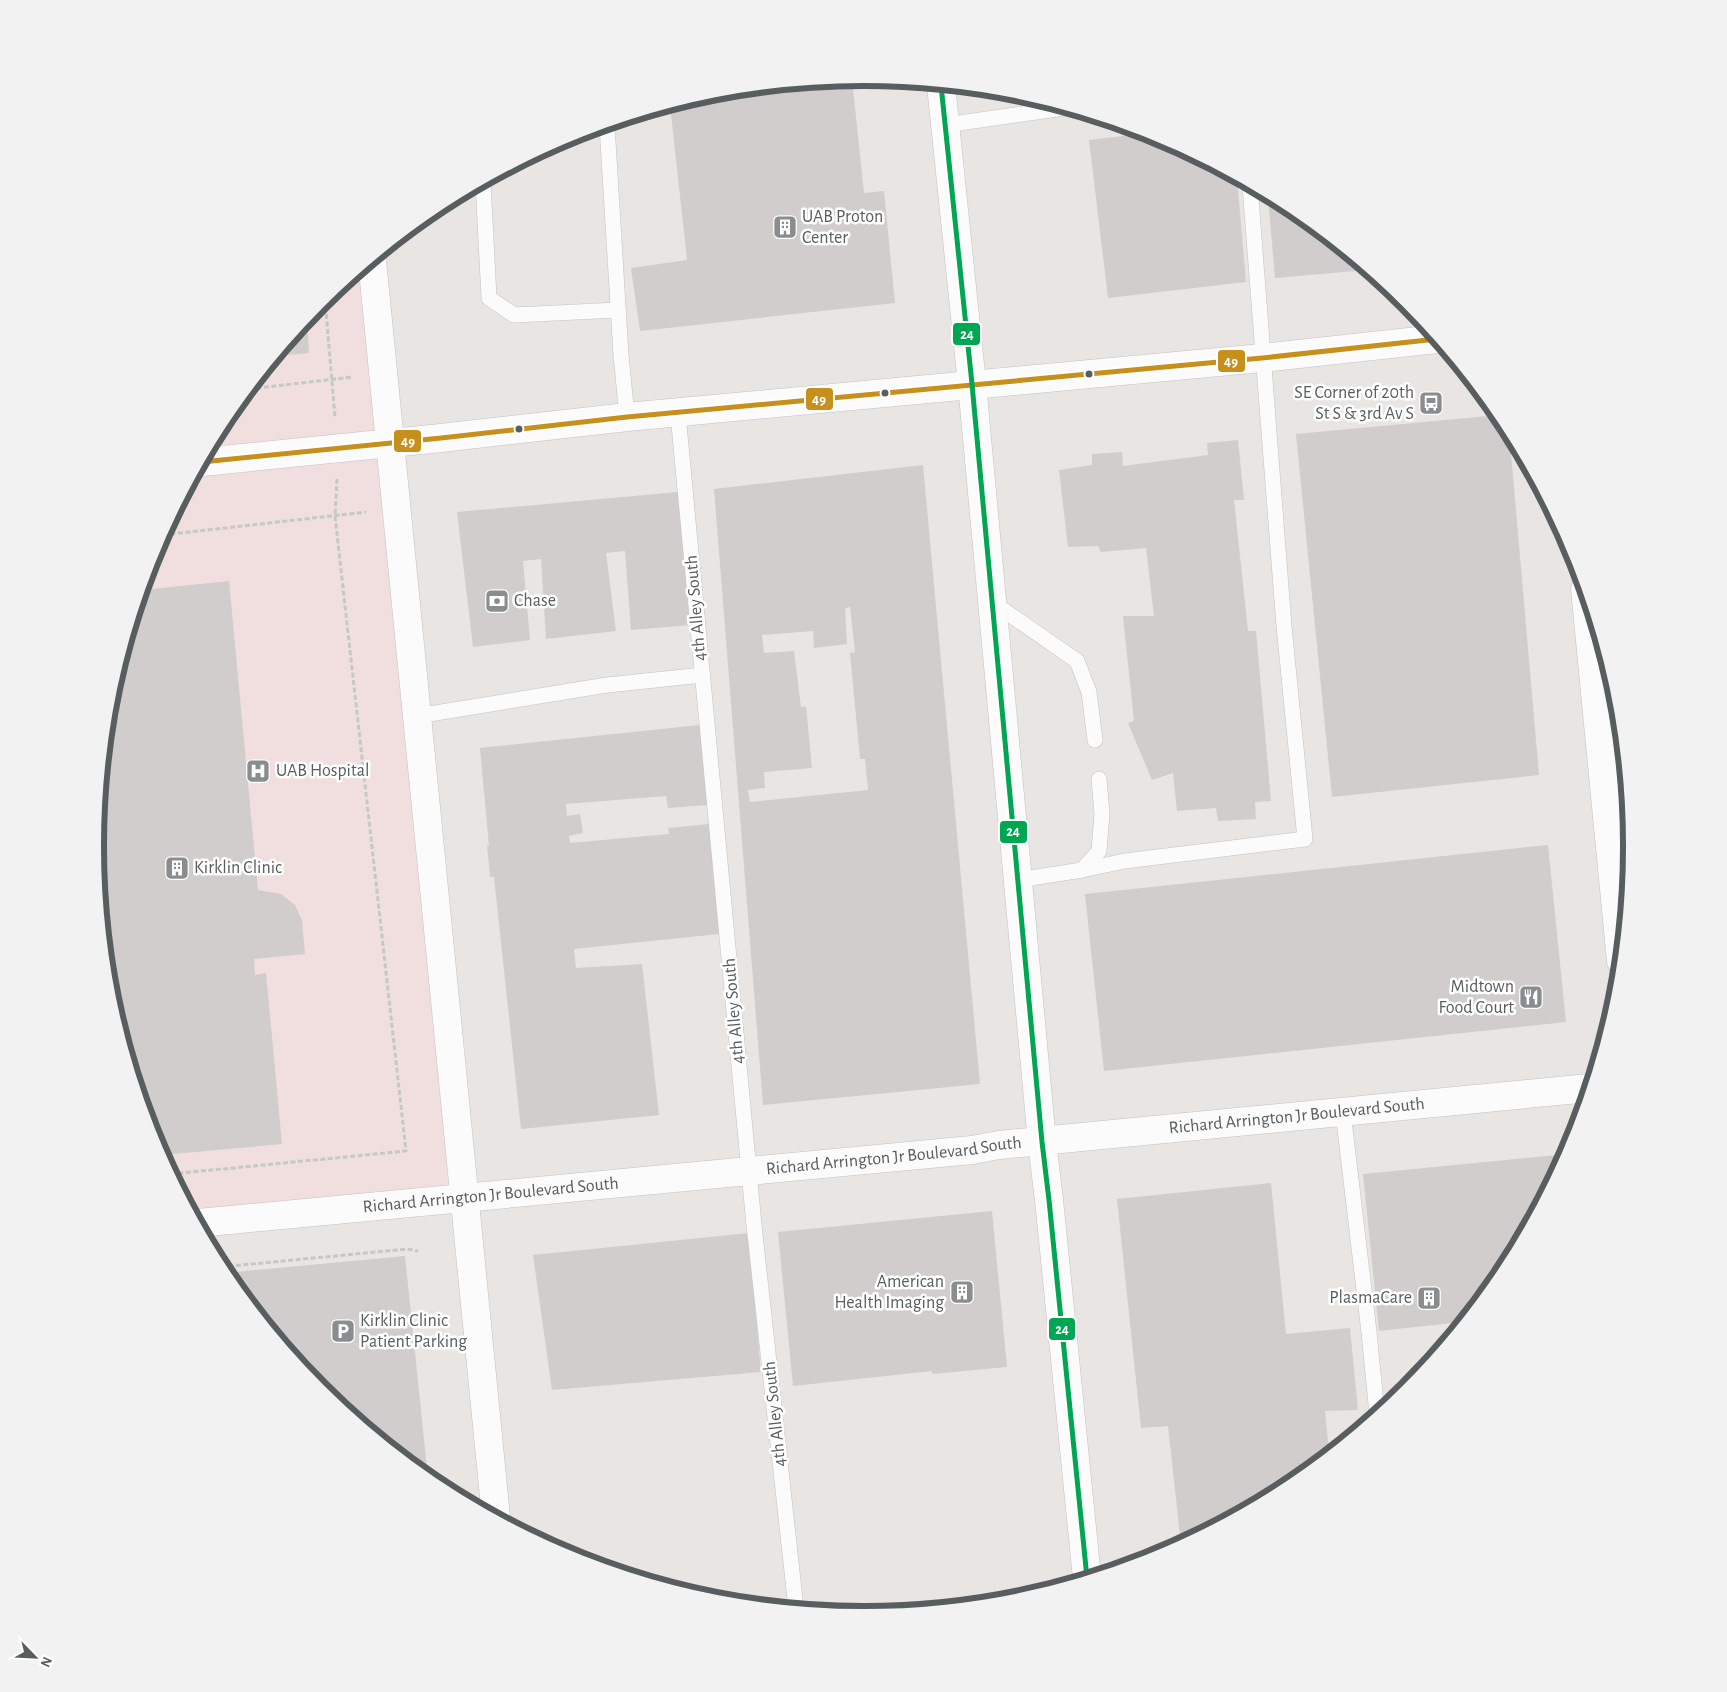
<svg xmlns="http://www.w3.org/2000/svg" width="1727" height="1692" font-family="'Alegreya Sans',sans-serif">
<rect width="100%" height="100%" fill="#e8e5e2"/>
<polygon fill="#f1dfdf" points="364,267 454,1189 194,1216 153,1140 110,996 95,846 110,696 154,552 225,419 320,302"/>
<g fill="#d0cdcc" fill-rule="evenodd">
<polygon points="852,79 864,193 884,191 895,303 640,331 631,268 687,260 670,105 714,92"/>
<polygon points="1016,93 1042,101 1017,103"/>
<polygon points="1149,133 1158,136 1237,178 1246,282 1108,298 1089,140"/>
<polygon points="1268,197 1272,197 1291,207 1367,270 1275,278"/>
<polygon points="307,319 309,353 276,356 290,339"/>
<polygon points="1499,415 1509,430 1539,775 1332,797 1296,434"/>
<polygon points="1238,440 1244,500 1234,500 1248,631 1256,631 1271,801 1255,802 1256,819 1218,821 1216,808 1177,811 1173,773 1152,780 1128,723 1134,721 1123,616 1154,616 1146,548 1101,552 1098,546 1068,547 1059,470 1092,465 1092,454 1122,452 1123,466 1208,455 1207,443"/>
<path d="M923 465 980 1084 763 1105 714 489ZM850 607 855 652 850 653 860 759H865L868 790 750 802 748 790 765 788 764 772 812 768 806 706 801 707 794 651 764 653 762 635 813 631 814 648 847 644 845 608Z"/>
<polygon points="678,492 691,625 631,630 625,551 606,553 616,631 546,639 541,559 523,561 530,640 473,647 457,512"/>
<polygon points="229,581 258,890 281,894 295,905 302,920 305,954 254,959 255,975 266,973 282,1144 162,1155 153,1140 110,996 95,846 110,696 142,590"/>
<polygon points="700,725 707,805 668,808 666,796 566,804 567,816 580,814 583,833 569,836 570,843 669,834 668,828 709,824 719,934 574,949 576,968 642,964 659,1115 521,1129 494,877 490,877 487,845 489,846 480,748"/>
<polygon points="1548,845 1566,1022 1104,1071 1085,894"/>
<polygon points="1566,1154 1502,1273 1462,1322 1379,1331 1363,1174"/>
<polygon points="1271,1183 1286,1334 1350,1328 1358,1410 1325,1411 1329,1453 1290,1485 1181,1544 1168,1426 1141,1428 1117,1199"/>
<polygon points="992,1211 1007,1367 932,1374 932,1371 793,1386 778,1232"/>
<polygon points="749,1233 761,1372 552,1390 533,1255"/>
<polygon points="405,1256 428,1478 320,1389 225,1273"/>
</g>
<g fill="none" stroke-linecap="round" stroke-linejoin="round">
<g stroke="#c3c3c3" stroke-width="16">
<g id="service">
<polyline points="607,125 621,355 627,417"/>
<polyline points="945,125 1064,108"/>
<polyline points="483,182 489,298 514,315 618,310"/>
<polyline points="678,414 754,1225 796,1608"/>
<polyline points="992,602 1077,661 1089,692 1095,740"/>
<polyline points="417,716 607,685 703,675"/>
<polyline points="1082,870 1125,861 1305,839 1284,626 1250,186"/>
<polyline points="1018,880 1082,870 1099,851 1102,814 1099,779"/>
<polyline points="1343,1112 1369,1332 1377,1414"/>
</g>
</g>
<g stroke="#c3c3c3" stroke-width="29">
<g id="tertiary">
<polyline points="941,85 972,384 1042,1142 1049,1200 1087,1578"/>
<polyline points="372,260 496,1517"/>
<polyline points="1585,589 1621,961"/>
</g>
</g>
<g stroke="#c3c3c3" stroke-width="29">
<g id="secondary">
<polyline points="202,462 441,438 627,417 1262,358 1437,339"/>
<path id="s1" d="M198 1223 972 1150 999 1145 1589 1088"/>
</g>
</g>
<g stroke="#c4c9c5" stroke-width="3" stroke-dasharray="5 2.5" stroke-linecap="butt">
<polyline points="325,299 335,418"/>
<polyline points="249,389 353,377"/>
<polyline points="163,535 366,512"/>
<polyline points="171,1174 406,1151 335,516 337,479"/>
<polyline points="221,1267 407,1249 418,1251"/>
</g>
<use href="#service" stroke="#fcfbfb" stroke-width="15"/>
<use href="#tertiary" stroke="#fcfbfb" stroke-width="28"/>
<use href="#secondary" stroke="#fcfbfb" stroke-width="28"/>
<g stroke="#fff" stroke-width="9">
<polyline id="bus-1" points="202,462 441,438 627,417 1262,358 1437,339"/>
</g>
<g stroke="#fff" stroke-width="9">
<polyline id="bus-2" points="941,85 972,384 1042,1142 1049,1200 1087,1578"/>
</g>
<use href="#bus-1" stroke="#c7901d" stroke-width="5"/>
<use href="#bus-2" stroke="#00a651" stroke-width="5"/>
</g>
<defs>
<g id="building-square" transform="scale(1.25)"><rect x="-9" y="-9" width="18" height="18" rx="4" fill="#8a8d8e" stroke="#fff"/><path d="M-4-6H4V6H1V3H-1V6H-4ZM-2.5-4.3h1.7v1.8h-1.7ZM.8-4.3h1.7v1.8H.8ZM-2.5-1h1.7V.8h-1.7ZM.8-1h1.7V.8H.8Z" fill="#fff"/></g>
<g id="bus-square" transform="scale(1.25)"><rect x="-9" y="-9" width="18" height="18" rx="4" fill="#8a8d8e" stroke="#fff"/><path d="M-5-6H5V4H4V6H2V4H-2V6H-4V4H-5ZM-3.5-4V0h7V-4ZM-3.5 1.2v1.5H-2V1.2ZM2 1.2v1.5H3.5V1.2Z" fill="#fff"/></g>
<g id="bank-square" transform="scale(1.25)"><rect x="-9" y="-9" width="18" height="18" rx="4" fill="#8a8d8e" stroke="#fff"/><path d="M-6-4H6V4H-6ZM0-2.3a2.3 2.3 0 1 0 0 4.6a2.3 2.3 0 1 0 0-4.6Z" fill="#fff"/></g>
<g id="hospital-square" transform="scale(1.25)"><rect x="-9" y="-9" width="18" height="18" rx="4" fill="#8a8d8e" stroke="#fff"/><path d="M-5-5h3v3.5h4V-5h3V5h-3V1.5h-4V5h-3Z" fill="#fff"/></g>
<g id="restaurant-square" transform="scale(1.25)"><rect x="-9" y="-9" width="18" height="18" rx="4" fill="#8a8d8e" stroke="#fff"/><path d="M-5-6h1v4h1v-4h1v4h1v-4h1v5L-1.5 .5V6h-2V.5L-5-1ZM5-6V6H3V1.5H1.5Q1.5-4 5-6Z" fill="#fff"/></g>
<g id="parking-square" transform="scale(1.25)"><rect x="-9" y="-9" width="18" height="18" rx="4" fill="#8a8d8e" stroke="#fff"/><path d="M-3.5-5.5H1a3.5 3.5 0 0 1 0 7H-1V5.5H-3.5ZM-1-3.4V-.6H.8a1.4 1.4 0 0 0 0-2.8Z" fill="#fff"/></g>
</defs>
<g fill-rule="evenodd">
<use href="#building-square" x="785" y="227"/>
<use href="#bus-square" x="1431" y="403"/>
<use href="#bank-square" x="497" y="601"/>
<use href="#hospital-square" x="258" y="771"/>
<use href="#building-square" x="177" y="868"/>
<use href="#restaurant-square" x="1531" y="997"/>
<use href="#building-square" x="962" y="1292"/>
<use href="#building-square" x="1429" y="1298"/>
<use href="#parking-square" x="343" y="1331"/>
</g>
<g fill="#585d60" stroke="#fff" stroke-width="2">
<circle cx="1089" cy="374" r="4.5"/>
<circle cx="885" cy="393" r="4.5"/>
<circle cx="519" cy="429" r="4.5"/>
</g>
<g text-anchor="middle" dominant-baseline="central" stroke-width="5" stroke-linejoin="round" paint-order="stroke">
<g font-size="18" fill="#585d60" stroke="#fff" text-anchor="start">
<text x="802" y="217">UAB Proton<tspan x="802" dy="21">Center</tspan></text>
<text x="1414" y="393" text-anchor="end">SE Corner of 20th<tspan x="1414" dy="21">St S &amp; 3rd Av S</tspan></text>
<text x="514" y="601">Chase</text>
<text x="276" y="771">UAB Hospital</text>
<text x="194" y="868">Kirklin Clinic</text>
<text x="1514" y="987" text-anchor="end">Midtown<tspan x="1514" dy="21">Food Court</tspan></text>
<text x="944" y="1282" text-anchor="end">American<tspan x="944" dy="21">Health Imaging</tspan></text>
<text x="1412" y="1298" text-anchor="end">PlasmaCare</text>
<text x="360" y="1321">Kirklin Clinic<tspan x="360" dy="21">Patient Parking</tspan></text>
</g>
<g font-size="18" fill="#585d60" stroke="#fff">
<text transform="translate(696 608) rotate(-95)">4th Alley South</text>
<text transform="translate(734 1011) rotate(-95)">4th Alley South</text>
<text stroke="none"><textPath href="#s1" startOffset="1104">Richard Arrington Jr Boulevard South</textPath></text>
<text stroke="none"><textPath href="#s1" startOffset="699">Richard Arrington Jr Boulevard South</textPath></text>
<text stroke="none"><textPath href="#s1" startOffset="294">Richard Arrington Jr Boulevard South</textPath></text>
<text transform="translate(775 1414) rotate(-96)">4th Alley South</text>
</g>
</g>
<path d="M0 0H1727V1692H0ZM863 86H864A759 759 0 0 1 1623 845V847A759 759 0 0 1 864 1606H863A759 759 0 0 1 104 847V845A759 759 0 0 1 863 86Z" fill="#f2f2f2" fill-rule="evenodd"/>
<path fill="none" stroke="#585d60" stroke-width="6" d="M863 86H864A759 759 0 0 1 1623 845V847A759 759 0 0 1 864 1606H863A759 759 0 0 1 104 847V845A759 759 0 0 1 863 86Z"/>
<g stroke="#fff" stroke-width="2">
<rect x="952" y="322" width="29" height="24" rx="5" fill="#00a651"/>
<rect x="1217" y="349" width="29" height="24" rx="5" fill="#c7901d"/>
<rect x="805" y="387" width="29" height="24" rx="5" fill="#c7901d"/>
<rect x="393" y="429" width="29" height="24" rx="5" fill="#c7901d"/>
<rect x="999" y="820" width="29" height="24" rx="5" fill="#00a651"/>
<rect x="1048" y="1317" width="28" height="24" rx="5" fill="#00a651"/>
</g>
<g font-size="14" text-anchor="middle" font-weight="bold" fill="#fff">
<text x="967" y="339">24</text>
<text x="1231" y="366">49</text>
<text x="819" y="404">49</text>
<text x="408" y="446">49</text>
<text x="1013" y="836">24</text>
<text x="1062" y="1334">24</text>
</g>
<g transform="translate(35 1657) rotate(114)" stroke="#ffffff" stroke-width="4" paint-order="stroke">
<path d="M0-4L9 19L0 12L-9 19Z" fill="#585d60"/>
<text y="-8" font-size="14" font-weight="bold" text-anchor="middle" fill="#585d60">N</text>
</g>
</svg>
